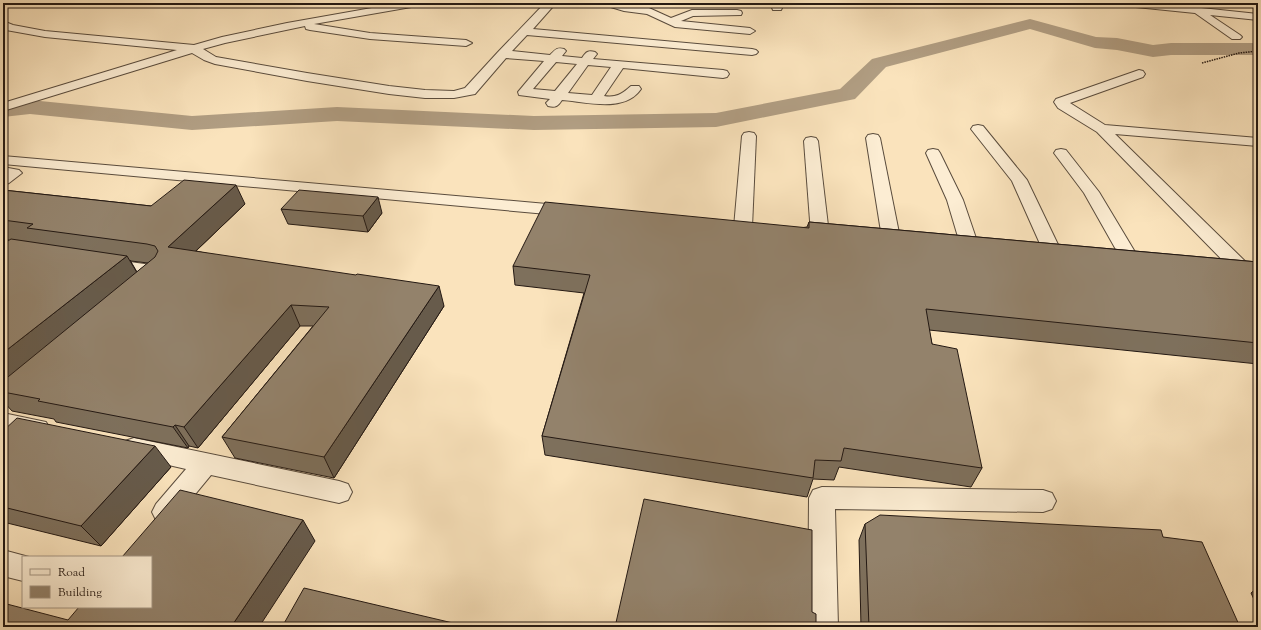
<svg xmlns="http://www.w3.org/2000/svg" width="1261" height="630" font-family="'Sorts Mill Goudy',serif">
<rect width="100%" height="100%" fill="#fae3bc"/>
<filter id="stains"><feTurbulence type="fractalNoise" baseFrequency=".005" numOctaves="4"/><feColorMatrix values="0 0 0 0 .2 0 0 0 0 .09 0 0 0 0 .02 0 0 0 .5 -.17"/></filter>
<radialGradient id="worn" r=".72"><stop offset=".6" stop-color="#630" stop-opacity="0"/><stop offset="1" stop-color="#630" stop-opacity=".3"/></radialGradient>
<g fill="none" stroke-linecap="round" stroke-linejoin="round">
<polygon fill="#b19e83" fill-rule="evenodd" points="1030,19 1096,37 1117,38 1153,45 1171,43 1258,43 1258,55 1171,55 1153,57 1117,50 1095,48 1030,29 886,67 855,99 716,127 534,130 337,121 192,130 30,114 3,117 3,103 30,100 192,116 337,107 534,116 716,113 840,89 872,59"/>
<g stroke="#5a4c3d" stroke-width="2">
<g id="minor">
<path d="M400 3H422L417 6 314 24 370 33 466 40 472 43 466 46 370 39 310 30 306 29 305 26 225 43 203 49 216 57 307 73 389 86 425 90 454 91 465 88 498 52 545 3H556L533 29 752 49 756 50 758 52 756 54 752 55 527 35 512 51 550 55C555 50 557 47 564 49L566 51 562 56 582 58C586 52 588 50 595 52L597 54 593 59 723 70 727 71 729 74 727 77 723 78 623 68 604 96C616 98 622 94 631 86H639L641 89C625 113 587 102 562 100 558 106 556 108 548 106L546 103 550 99 519 95 518 92 544 61 506 58 475 94 454 98H425L389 94 307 81 215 64 204 60 192 53 3 111V103L177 50 45 37 6 30 3 28V21L13 25 45 31 194 45 222 37 287 23ZM556 62 577 64 555 91 533 89ZM588 65 611 67 592 95 568 93Z"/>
<polygon points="603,3 618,3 649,8 671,18 692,10 737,10 741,11 742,13 741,15 693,16 681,21 750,28 755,31 750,34 675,27 647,14 624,11 604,5"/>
<polygon points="770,3 780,3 782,8 781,10 773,10"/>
<polygon points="1121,3 1154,3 1258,14 1258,20 1210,15 1240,35 1242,37 1240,39 1232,39 1195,13 1126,6"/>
<polygon points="1139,70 1143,71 1145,74 1143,77 1070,103 1105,125 1258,138 1258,146 1115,134 1252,268 1254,272 1252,276 1245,278 1238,276 1097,132 1058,108 1054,102 1056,99"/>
<polygon points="978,125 983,126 1027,180 1063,255 1060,259 1054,260 1048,259 1045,255 1012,181 971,129 973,126"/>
<polygon points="749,132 754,133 756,136 752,227 749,231 743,232 737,231 734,227 742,136 744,133"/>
<polygon points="873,134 878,135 880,138 900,238 897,242 891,243 885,242 882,238 866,138 868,135"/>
<polygon points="811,137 816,138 818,141 829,234 826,238 820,239 814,238 811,234 804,141 806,138"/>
<polygon points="933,149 938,150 940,153 963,200 979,247 976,251 970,252 964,251 961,247 947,200 926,153 928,150"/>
<polygon points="1061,149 1066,150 1099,192 1141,262 1138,266 1132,268 1126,266 1123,262 1084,193 1054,153 1056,150"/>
<polygon points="3,156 569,206 575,207 577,211 575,215 569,216 3,164"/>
<polygon points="3,167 19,170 22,173 9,183 3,185"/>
<path d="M108 259 159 266 166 268 168 272C163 281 158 284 147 281L145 276 101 269 99 265 101 261Z"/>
<polygon points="3,413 46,422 50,429 46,436 38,438 3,431"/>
<polygon points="134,438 339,481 348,484 352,492 348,500 339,503 211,475 174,520 165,524 156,520 152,512 156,504 186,469 125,455 122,448 125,441"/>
<polygon points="822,487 1043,490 1052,493 1056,501 1052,509 1043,512 835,509 838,627 808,627 809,498 813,490"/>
<polygon points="3,550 29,557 23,557 23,581 3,576"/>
</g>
</g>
<polyline stroke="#241913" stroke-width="1.5" stroke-dasharray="1.5 1" stroke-linecap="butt" points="1202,63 1239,53 1258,51"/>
<use href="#minor" fill="#fcedd3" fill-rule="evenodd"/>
</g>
<g fill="#7e705c" stroke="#241913" fill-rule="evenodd">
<path d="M3 190 151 206 245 204 196 251 444 306 334 478 235 458 222 437 313 326H300L198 448 189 446 188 448 56 422 54 419 12 411 3 401V244L9 240 3 239ZM130 260 131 261 148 263 137 272Z"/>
<polygon points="281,209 382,213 368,232 288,224"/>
<polygon points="809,222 1258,262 1258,364 929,330 932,344 982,468 971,487 839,467 834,480 813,479 807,497 545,455 542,436 584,293 515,285 513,266 807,227"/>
<polygon points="3,431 171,467 101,546 3,522"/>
<polygon points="865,524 1163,537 1240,627 861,627 859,540"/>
<polygon points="1258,587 1258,608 1251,593"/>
</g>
<g fill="#675b4b" stroke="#241913">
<polygon points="236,185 245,204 179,267 168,247"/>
<polygon points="378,197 382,213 368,232 363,216"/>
<polygon points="127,256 139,276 3,389 3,353"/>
<polygon points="439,286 444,306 334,478 324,457"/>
<polygon points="291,305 300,326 198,448 184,427"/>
<polygon points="175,425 189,446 188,448 173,427"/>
<polygon points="155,446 171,467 101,546 81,526"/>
<polygon points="303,520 315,541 259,627 231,627"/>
</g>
<g fill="#93826b" stroke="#241913">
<polygon points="184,180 236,185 168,247 356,275 357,274 439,286 324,457 222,437 329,307 291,305 184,427 175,425 173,427 38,401 40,399 3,392 3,381 155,257 158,251 155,246 147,244 27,228 33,224 3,220 3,190 151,206"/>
<polygon points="299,190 378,197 363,216 281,209"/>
<polygon points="545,202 809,228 809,222 1258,262 1258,343 926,309 932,344 957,349 982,468 844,448 841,461 815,460 813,478 542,436 590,275 513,266"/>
<polygon points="11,239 127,256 3,353 3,244"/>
<polygon points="17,418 155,446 81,526 3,507 3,431"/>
<polygon points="180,490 303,520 231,627 3,627 3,603 68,620 79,607 151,607 151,557 122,557"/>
<polygon points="644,499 812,530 812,612 816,614 816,627 615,627"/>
<polygon points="880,515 1161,530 1163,537 1202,542 1240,627 869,627 865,524"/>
<polygon points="304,588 470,627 282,627"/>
</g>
<rect width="1261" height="630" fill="none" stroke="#fae3bc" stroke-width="16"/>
<rect x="4" y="4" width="1253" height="622" fill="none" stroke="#241913" stroke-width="2"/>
<rect x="8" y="8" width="1245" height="614" fill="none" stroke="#241913"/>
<rect x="22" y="556" width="130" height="52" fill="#fcedd3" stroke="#a69886"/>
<rect x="30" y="569" width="20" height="6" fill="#fcedd3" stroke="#a69886"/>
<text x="58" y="576" font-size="12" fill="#241913">Road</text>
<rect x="30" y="586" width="20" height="12" fill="#93826b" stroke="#a69886"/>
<text x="58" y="596" font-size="12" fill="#241913">Building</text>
<rect width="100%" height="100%" filter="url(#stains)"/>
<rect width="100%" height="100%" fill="url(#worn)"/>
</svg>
